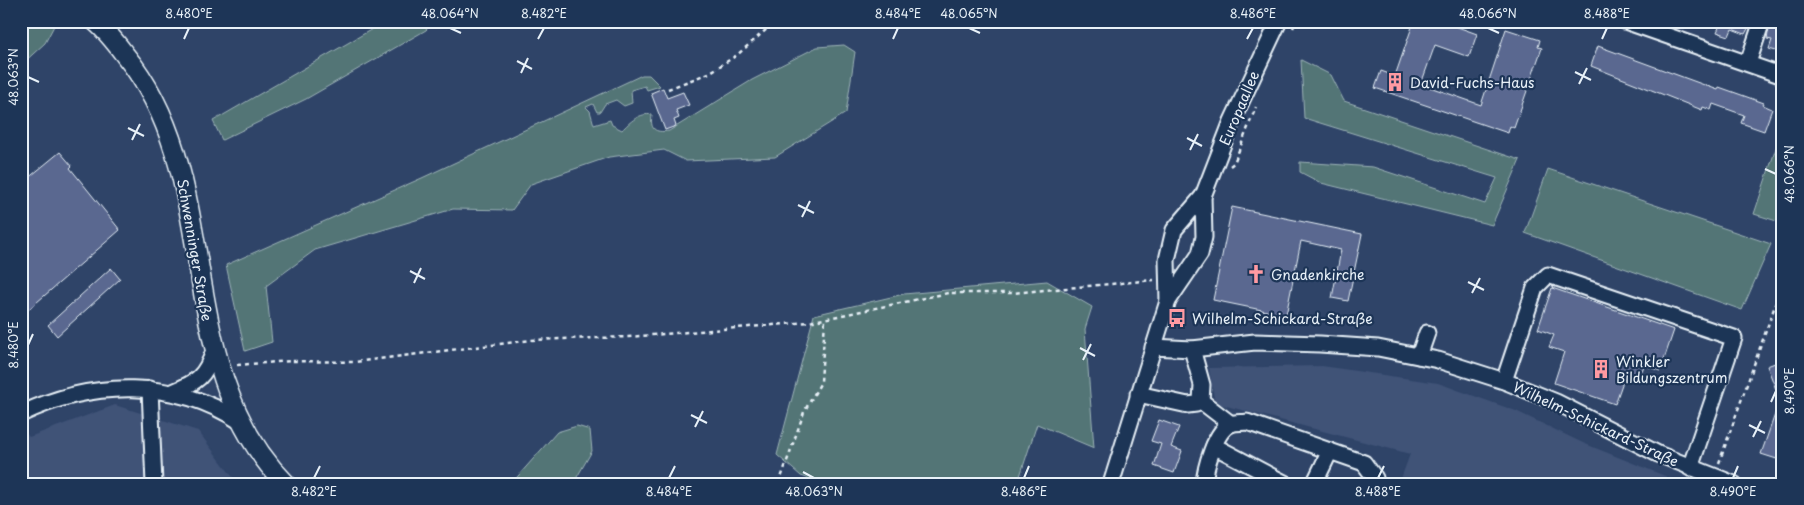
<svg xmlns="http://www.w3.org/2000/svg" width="1804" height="505" font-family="'Playpen Sans',sans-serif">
<rect width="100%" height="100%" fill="#2f4468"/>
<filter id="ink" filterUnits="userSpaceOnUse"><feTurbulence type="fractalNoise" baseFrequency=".02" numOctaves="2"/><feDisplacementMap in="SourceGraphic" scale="10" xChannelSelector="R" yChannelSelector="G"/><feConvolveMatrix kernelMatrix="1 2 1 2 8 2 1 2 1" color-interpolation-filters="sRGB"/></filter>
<g filter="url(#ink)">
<g fill="#3f5277">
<polygon points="1322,366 1438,383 1516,411 1583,443 1685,484 1399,484 1410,454 1215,403 1209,368"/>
<polygon points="115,405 198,431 238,484 21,484 21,427 29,437"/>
</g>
<g fill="#527576" stroke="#9db3b7">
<polygon points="21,21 56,22 45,43 21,65"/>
<polygon points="386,21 435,21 426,30 306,99 222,140 213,121"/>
<path d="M844 45 855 52 846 113 775 157 686 161 664 150 609 157 531 184 512 210 453 209 315 250 266 286 272 342 245 351 226 265 422 178 642 75H649L660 86 647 90 645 86 631 90 632 103 624 106 616 100 605 104 600 112H597L593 104 586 107 590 111 594 125 610 120 612 125 622 130C630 122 640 112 652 115 650 129 654 133 669 131L752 80 817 47Z"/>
<polygon points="1301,60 1331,75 1344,101 1520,160 1492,225 1321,183 1300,172 1300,162 1373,167 1485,204 1497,178 1304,118"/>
<polygon points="1783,127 1783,223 1754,214"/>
<polygon points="1548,169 1771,244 1742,310 1525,233"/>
<polygon points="1047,281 1092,307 1085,329 1094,448 1037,424 1020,476 1034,484 826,484 801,476 777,455 814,315 904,294"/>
<polygon points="577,426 590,430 592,451 573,484 511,484 557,432"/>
</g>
<g fill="#5a6890" stroke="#e8f1f8">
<polygon points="1414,21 1441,21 1477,34 1469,57 1435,45 1421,84 1481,105 1506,29 1540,40 1538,47 1542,48 1514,128 1510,126 1508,133 1375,88 1381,71 1395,76"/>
<polygon points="1714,21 1752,21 1745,34 1732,29 1729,36 1717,32 1720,25"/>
<polygon points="1771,21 1783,21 1783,53 1769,49 1772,40 1767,39 1768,33"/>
<polygon points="1598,46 1718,90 1719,87 1764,103 1763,105 1772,109 1764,131 1741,123 1744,115 1713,104 1711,110 1703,107 1702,110 1591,66"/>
<polygon points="663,88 667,98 683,92 689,105 676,110 679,118 674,120 676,126 665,130 651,93"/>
<polygon points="60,152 72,166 70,168 120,230 21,316 21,184"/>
<polygon points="1232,207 1362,234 1348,301 1332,298 1341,250 1301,241 1286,315 1213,300"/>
<polygon points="111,268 120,279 57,336 48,325"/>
<polygon points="1552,288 1674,330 1660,371 1644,365 1640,378 1626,373 1615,404 1554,383 1564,352 1549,347 1554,335 1538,329"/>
<polygon points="1783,360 1783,461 1761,454 1780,400 1767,366"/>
<polygon points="1159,420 1179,427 1171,447 1182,451 1174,473 1154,466 1161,444 1151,441"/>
</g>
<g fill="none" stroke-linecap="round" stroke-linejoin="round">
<g stroke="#e8f1f8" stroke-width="19">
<g id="minor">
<polyline points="1625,21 1783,76"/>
<polyline points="1748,63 1762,21"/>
<polyline points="1168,301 1167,260 1174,230 1203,196 1232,121 1279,21"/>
<polyline points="1153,347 1192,349 1255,342 1320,344 1378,348 1438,360 1504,381 1556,402 1658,454 1734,484"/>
<polyline points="1419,356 1427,333"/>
<polyline points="1504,381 1535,288 1548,275 1734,338 1690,468"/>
<polyline points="150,389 154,484"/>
<path d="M173 392C197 382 205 377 214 351"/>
<polyline points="1138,394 1188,405 1196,404 1201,401 1202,385 1192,349"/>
<polyline points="1201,401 1231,424"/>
<path d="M21 414C91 380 175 378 241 422"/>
<polyline points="1214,446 1286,484"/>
<polyline points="1111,484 1168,301 1200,254 1204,237 1203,196"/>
<path d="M1204 484C1205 469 1215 430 1231 424 1235 422 1242 423 1247 422L1364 463 1375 478V484"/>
<polyline points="1314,484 1330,451"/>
</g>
</g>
<g stroke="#e8f1f8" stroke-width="22">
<path id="major" d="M95 21C107 31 116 43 125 55 227 180 169 366 286 484"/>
</g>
<g stroke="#e8f1f8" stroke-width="2.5" stroke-dasharray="4 4" stroke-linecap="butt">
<polyline points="1293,28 1296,21"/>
<polyline points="668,89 709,73 737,55 776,21"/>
<polyline points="1230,166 1234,163 1256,107"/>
<polyline points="237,365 291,361 355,362 531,340 628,337 809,322 948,293 1012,293 1154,280"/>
<polyline points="1719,463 1783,283"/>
<polyline points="779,484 804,412 821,382 825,320"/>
</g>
<use href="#minor" stroke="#1d3557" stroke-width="15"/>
<use href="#major" stroke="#1d3557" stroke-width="19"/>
</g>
</g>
<path fill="none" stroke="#e8f1f8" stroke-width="2" d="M450 28 461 33M969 28 980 33M1488 28 1499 33M184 39 189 28M538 39 544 28M893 39 898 28M1247 39 1253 28M1602 39 1607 28M517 61 532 69M1575 72 1591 80M521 73 528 58M28 77 39 82M1579 84 1587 68M128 128 144 136M1187 138 1202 146M132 140 140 124M1190 150 1198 134M1765 169 1776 174M798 205 814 213M802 217 810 201M410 271 425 279M1468 282 1484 290M414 283 421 268M1472 293 1480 278M28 345 33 334M1080 348 1095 356M1083 360 1091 344M1771 402 1776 391M691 415 707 423M1749 425 1765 433M695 427 703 411M1753 437 1761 421M803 472 814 478M314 478 320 466M669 478 675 466M1024 478 1029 466M1378 478 1384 466M1733 478 1738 466"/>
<defs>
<g id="building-bare" transform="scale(1.5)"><path d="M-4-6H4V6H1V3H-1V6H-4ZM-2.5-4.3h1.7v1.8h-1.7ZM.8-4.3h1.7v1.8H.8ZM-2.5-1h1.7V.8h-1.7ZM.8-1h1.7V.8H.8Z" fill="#ff9aa2" stroke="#1d3557" stroke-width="2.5" paint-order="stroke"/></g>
<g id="church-bare" transform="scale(1.5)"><path d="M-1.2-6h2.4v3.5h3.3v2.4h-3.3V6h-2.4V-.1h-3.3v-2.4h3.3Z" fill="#ff9aa2" stroke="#1d3557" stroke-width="2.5" paint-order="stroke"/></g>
<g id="bus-bare" transform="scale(1.5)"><path d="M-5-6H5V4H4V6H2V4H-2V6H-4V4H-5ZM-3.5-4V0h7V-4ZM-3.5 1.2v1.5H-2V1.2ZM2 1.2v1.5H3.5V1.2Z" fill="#ff9aa2" stroke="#1d3557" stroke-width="2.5" paint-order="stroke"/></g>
</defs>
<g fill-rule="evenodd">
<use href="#building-bare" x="1395" y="82"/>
<use href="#church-bare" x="1256" y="274"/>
<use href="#bus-bare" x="1177" y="318"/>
<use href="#building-bare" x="1601" y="369"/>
</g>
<g text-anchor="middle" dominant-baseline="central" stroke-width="4.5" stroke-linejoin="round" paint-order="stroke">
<g font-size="14" fill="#e8f1f8" stroke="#1d3557" text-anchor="start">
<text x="1410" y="82">David-Fuchs-Haus</text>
<text x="1271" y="274">Gnadenkirche</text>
<text x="1192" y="318">Wilhelm-Schickard-Straße</text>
<text x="1616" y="361">Winkler<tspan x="1616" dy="16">Bildungszentrum</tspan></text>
</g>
<g font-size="14" fill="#e8f1f8" stroke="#1d3557">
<text transform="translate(1239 108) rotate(-67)">Europaallee</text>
<text transform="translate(195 250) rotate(80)">Schwenninger Straße</text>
<text transform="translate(1596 424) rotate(25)">Wilhelm-Schickard-Straße</text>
</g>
</g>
<rect width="1804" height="505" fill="none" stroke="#1d3557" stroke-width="55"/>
<rect x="28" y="28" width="1748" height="450" fill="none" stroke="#e8f1f8" stroke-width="2"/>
<g font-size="12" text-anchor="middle" fill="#e8f1f8">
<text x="189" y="18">8.480°E</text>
<text x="450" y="18">48.064°N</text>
<text x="544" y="18">8.482°E</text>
<text x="898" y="18">8.484°E</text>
<text x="969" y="18">48.065°N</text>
<text x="1253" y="18">8.486°E</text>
<text x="1488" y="18">48.066°N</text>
<text x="1607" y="18">8.488°E</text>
<text transform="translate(14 77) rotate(-90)" y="4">48.063°N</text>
<text transform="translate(1790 174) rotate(-90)" y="4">48.066°N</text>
<text transform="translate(14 345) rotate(-90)" y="4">8.480°E</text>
<text transform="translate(1790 391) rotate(-90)" y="4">8.490°E</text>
<text x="314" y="496">8.482°E</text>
<text x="669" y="496">8.484°E</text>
<text x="814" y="496">48.063°N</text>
<text x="1024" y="496">8.486°E</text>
<text x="1378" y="496">8.488°E</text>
<text x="1733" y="496">8.490°E</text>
</g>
</svg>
